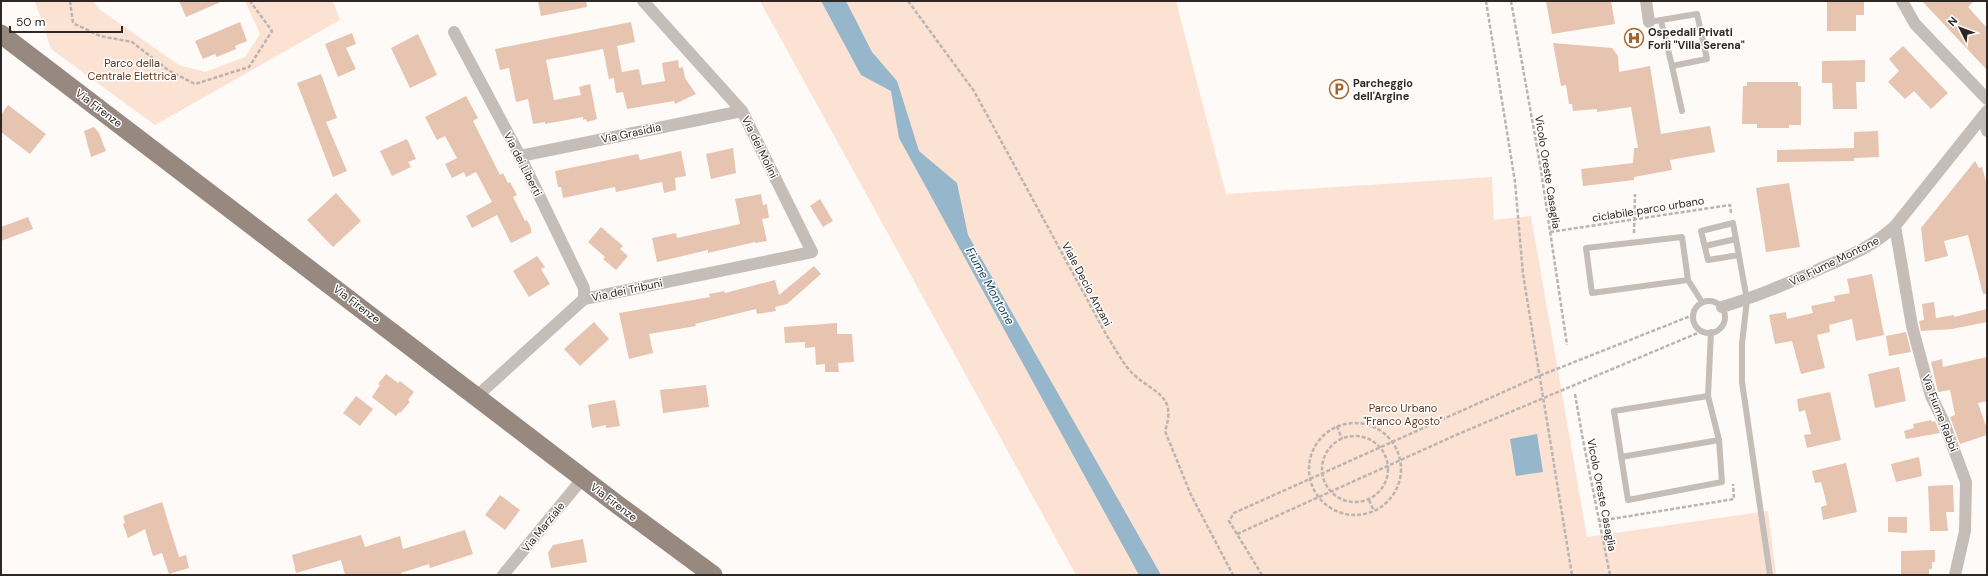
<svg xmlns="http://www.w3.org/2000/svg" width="1988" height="576" font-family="'DM Sans',sans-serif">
<rect width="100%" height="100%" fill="#fefaf8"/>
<g fill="#fce2d2">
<polygon points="35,1 94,1 99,9 179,65 205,72 245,57 260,34 245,1 333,1 340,20 155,125 51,49"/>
<polygon points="760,1 1176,1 1226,194 1492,177 1494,220 1531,216 1587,537 1768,511 1776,575 1076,575"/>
</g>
<g fill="#95b6cb">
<polygon points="821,1 846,1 872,52 897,81 919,151 957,183 968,235 1161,575 1139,575 899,138 891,91 861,75"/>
<polygon points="1537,434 1543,472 1516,476 1510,439"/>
</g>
<g fill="#e6c4b0">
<polygon points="179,1 223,1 186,17"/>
<polygon points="538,1 586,1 587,7 541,16"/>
<polygon points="1546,1 1611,1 1615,24 1552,34"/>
<polygon points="1827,1 1864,1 1864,15 1856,15 1856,31 1827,31"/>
<polygon points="1922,1 1974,1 1968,7 1987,28 1987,70"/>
<polygon points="240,22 247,41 235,46 236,49 217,57 215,54 203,59 195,41"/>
<polygon points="631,22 635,42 617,46 622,72 639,69 642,85 665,81 662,63 678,60 679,68 683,67 685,78 696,94 675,104 674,101 627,109 623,92 616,93 614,78 609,79 603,49 546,60 554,100 581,95 579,87 590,84 597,119 587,122 586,119 583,120 583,117 545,124 545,122 533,124 528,99 516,102 509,68 500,70 495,49"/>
<polygon points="352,33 356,44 346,48 356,69 338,77 325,44"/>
<polygon points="418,34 437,75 410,88 391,48"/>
<polygon points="1553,43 1612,48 1618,56 1619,72 1650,66 1661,134 1710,126 1715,152 1670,160 1672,170 1634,177 1634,180 1583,186 1581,169 1633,163 1634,148 1638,148 1631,107 1597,112 1597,109 1573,111 1572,104 1569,104 1566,85 1561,86"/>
<polygon points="1903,46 1948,93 1931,109 1914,91 1905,99 1888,82 1899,71 1889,59"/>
<polygon points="1865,60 1865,82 1856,82 1857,109 1833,109 1832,83 1822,83 1822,61"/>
<polygon points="321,74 337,118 326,122 347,171 333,177 297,83"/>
<polygon points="1747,82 1798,82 1798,86 1801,86 1801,125 1789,125 1789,128 1757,128 1757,124 1742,124 1743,86 1747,86"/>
<polygon points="466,96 478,118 473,121 500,175 503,173 508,183 510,182 517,195 513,197 525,221 527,220 531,228 531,233 511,243 497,215 472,228 466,216 492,202 476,172 466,177 464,172 452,178 445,164 457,158 445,136 437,140 425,117"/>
<polygon points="8,105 46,134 30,154 1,132 1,115"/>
<polygon points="94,127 99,133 106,151 91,157 84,131"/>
<polygon points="1878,131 1879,157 1854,158 1854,156 1854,161 1777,162 1777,150 1854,148 1854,132"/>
<polygon points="407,139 416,159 408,162 411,167 392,176 380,151"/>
<polygon points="733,148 736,173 711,179 706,154"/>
<polygon points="681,151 686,176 675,178 676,190 664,193 662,182 616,192 615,187 563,198 561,187 558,187 555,171 638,154 640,160"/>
<polygon points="1975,161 1979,168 1982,167 1987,185 1987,294 1983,294 1968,235 1944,241 1948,256 1925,262 1921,228"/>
<polygon points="1789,183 1800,247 1766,252 1756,188"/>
<polygon points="336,193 361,221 333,247 307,220"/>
<polygon points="761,194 763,205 767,204 769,218 762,219 767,241 755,243 755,242 708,253 708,250 657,262 652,238 676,233 677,238 740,224 735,199"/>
<polygon points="820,199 833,221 823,227 810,206"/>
<polygon points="28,217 33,229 1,241 1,227"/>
<polygon points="601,227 623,246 620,249 628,256 616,270 603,259 605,257 588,242"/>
<polygon points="537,256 545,267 541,269 550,284 529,297 513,271"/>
<polygon points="814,266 821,274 787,304 775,307 776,311 757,314 756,309 695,324 696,326 649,334 653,353 629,359 619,313 710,297 709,294 724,291 725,293 775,280 779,295"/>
<polygon points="1872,274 1884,335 1856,341 1852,319 1829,325 1830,332 1817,335 1825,368 1801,374 1792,341 1775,344 1769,315 1786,312 1787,319 1813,313 1811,306 1835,301 1834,296 1850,293 1847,279"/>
<polygon points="1934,302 1936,318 1954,315 1954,317 1987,309 1987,322 1952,329 1921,331 1919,321 1924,320 1922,304"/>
<polygon points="594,322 609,339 580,366 564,349"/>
<polygon points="837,323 837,334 852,334 854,362 838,363 839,372 825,372 825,364 816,365 815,347 805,348 805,342 785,343 784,327"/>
<polygon points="1906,332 1911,352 1889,356 1886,336"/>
<polygon points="1987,357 1987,401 1978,403 1987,429 1987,435 1960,444 1950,417 1955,415 1950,390 1938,392 1931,362 1942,359 1943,367"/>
<polygon points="1899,367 1906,401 1875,408 1868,374"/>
<polygon points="386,374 398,383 400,381 414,392 408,400 410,402 400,413 399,412 396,416 372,397 380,385 378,384"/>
<polygon points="706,385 709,407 663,413 660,390"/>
<polygon points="1830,392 1841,440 1807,448 1804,435 1811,434 1805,410 1799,412 1797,399"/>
<polygon points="356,396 373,409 360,426 343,413"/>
<polygon points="615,400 620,426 606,428 606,425 592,428 588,405"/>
<polygon points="1931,420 1932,422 1935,421 1940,433 1906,439 1904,431 1914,428 1913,424"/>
<polygon points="1919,457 1922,476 1896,482 1891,464"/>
<polygon points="1846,463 1857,512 1823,520 1821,507 1827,505 1821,482 1815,483 1812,471"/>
<polygon points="1953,485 1954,512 1946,512 1948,531 1930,531 1928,486"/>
<polygon points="500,495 520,510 505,530 485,515"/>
<polygon points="162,502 179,557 186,555 189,568 169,574 162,553 153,556 145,529 128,538 123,524 125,523 123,516"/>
<polygon points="1888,517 1907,517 1907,533 1888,532"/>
<polygon points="465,530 473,554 430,568 429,564 401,573 401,575 345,575 341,560 296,573 292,555 361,535 365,547 400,536 403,549"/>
<polygon points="583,539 587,562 551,568 548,553 553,545"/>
<polygon points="1935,550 1935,562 1932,562 1932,569 1929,569 1929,575 1901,575 1901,551"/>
</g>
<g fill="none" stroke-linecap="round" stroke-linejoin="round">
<g stroke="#bab5b3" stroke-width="2.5" stroke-dasharray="4 2" stroke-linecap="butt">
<polyline points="70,1 73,23 100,36 132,42 168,70 195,84 249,67 272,31 250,1"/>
<path d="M908 1 974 91 1107 336C1115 348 1123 364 1133 374 1155 394 1177 395 1165 431L1191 495 1233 575"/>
<polyline points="1486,1 1515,182 1523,274 1572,575"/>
<polyline points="1511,1 1540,164 1567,345"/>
<polyline points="1550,232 1730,205 1731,213"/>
<polyline points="1634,233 1635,194"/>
<polyline points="1575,394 1583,440 1610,575"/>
<circle cx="1355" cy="469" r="46"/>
<polyline points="1337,426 1342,439"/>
<circle cx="1355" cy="469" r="33"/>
<polyline points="1369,500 1374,511"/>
<polyline points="1599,521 1734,499 1733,484"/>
<polyline points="1237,534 1456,435 1700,332"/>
<polyline points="1262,575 1229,521 1234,513 1539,376 1693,315"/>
</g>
<g stroke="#c5bdb8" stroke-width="6">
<polyline points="1661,21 1672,66"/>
<polyline points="1649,22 1697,14 1707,59 1672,66 1682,111"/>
<polyline points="1705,246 1736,239"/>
<polyline points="1739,255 1708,260 1701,231 1733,223 1747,300 1742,343 1742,382 1770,575"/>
<polyline points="1688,280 1592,293 1586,248 1682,237 1688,280 1702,302"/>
<circle cx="1709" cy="317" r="16"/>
<polyline points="1708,396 1614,411 1628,500 1722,482 1719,440 1708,396 1711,332"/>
<polyline points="1621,457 1719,440"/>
</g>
<g stroke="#c5bdb8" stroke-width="12">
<polyline points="1646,1 1649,22"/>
<polyline points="1902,1 1915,24 1987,99"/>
<polyline points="454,32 520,156 584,288 584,299"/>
<polyline points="1983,118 1987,131"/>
<polyline points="520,156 742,111"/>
<polyline points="1895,226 1912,326 1931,396 1943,420 1966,482 1965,531 1955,575"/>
<path d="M1722 307C1757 297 1790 282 1824 267 1851 255 1872 247 1895 226L1987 111"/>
<polyline points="477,396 584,299 812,252 742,111 643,1"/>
<polyline points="503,575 583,478"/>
</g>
<polyline stroke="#978880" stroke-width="19" points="1,34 618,505 713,575"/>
</g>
<defs>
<g id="hospital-ring" transform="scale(1)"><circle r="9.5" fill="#fff" stroke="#a3642c" stroke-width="1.5"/><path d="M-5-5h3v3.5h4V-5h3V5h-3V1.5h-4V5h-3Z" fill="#a3642c"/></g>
<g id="parking-ring" transform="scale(1)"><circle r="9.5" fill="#fff" stroke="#a3642c" stroke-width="1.5"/><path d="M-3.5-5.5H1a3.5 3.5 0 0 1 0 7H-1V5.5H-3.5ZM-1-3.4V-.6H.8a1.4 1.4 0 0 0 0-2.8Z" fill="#a3642c"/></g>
</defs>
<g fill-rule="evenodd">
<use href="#hospital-ring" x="1634" y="38"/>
<use href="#parking-ring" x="1339" y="89"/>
</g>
<g text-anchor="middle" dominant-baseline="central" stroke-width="3" stroke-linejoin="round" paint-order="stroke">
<g font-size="11" font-weight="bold" fill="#2e2723" stroke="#fff" text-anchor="start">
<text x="1648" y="32">Ospedali Privati<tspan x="1648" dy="13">Forlì "Villa Serena"</tspan></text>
<text x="1353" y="83">Parcheggio<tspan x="1353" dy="13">dell'Argine</tspan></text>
</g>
<g font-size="11" fill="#623517" stroke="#fff">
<text x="132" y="63">Parco della<tspan x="132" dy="13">Centrale Elettrica</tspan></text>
<text x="1403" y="408">Parco Urbano<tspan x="1403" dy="13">"Franco Agosto"</tspan></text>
</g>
<g font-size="11" fill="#2e2723" stroke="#fff">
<text transform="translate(99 108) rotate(37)">Via Firenze</text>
<text transform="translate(631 133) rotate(-12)">Via Grasidia</text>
<text transform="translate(760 147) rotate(64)">Via dei Molini</text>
<text transform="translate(523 164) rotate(63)">Via dei Liberti</text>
<text transform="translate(1548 172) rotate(81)">Vicolo Oreste Casaglia</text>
<text transform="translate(1648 209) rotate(-9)">ciclabile parco urbano</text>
<text transform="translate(1834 261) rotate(-26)">Via Fiume Montone</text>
<text transform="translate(1087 284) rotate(62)">Viale Decio Anzani</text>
<text transform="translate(627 290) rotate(-12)">Via dei Tribuni</text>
<text transform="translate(357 304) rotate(37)">Via Firenze</text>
<text transform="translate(1940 413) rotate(69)">Via Fiume Rabbi</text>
<text transform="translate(1602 495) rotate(79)">Vicolo Oreste Casaglia</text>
<text transform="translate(614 502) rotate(37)">Via Firenze</text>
<text transform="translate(543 527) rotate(-51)">Via Marziale</text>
</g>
<g font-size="12" font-style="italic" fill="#123d54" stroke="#fff">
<text transform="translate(990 286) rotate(61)">Fiume Montone</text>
</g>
</g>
<rect width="1988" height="576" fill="none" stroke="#2e2723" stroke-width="4"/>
<g transform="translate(1960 28) rotate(312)" stroke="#ffffff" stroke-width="3" paint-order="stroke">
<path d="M0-3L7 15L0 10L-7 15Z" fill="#2e2723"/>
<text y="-6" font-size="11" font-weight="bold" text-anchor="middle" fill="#2e2723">N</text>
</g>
<path d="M10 26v6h112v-6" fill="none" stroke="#2e2723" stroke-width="2"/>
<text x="16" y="26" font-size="12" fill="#2e2723" stroke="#ffffff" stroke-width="3" paint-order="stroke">50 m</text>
</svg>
